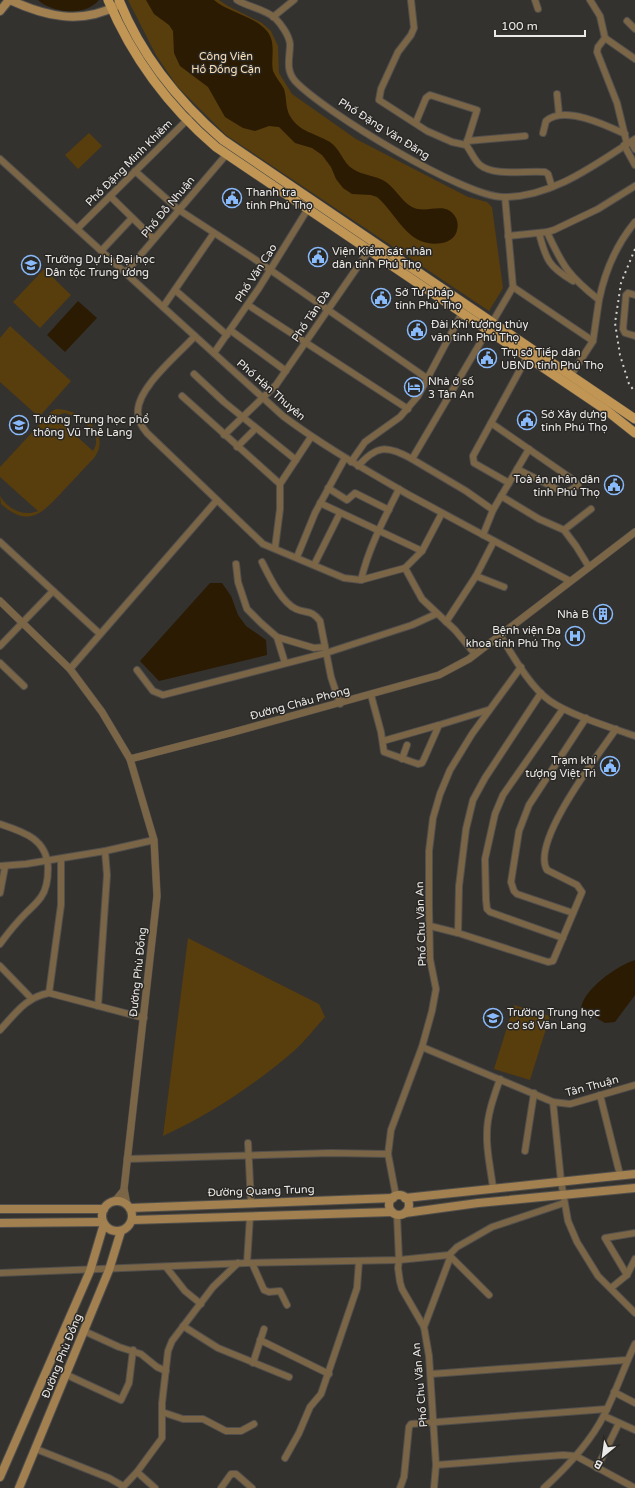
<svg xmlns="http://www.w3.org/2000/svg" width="635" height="1488" font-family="'Varela Round',sans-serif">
<rect width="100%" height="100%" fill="#34322f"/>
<g fill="#583d0d" fill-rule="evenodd">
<polygon points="128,0 219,0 228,6 262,23 271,31 278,46 279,73 292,94 356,139 468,197 487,202 492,207 503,288 489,311 226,135 177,86 156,55"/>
<polygon points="89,133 102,146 78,169 65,155"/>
<polygon points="44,269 71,295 40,328 13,302"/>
<polygon points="10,326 71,381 39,417 0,382 0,338"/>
<path d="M56 409C80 409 113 433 94 458 83 469 73 481 62 492 42 514 28 528 1 504L0 496C8 509 23 517 38 511L0 477V467L51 412ZM65 413C80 417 105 433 93 451L54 416Z"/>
<path d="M188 938 319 1004 325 1017C315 1028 305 1041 294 1051 254 1085 211 1114 163 1136Z"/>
<polygon points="514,1005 550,1016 530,1080 494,1069"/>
</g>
<g fill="#2b1b02">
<path d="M38 0H99C85 17 52 13 38 0Z"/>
<path d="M146 0H214C228 12 250 15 264 28 278 40 270 58 273 71 276 78 281 83 284 89 287 98 285 107 290 116 299 132 315 133 330 142 341 150 343 163 353 169 363 176 376 175 386 182 396 189 402 202 412 207 428 215 446 199 456 218 458 222 458 227 457 230 456 237 449 242 442 243 408 249 398 215 377 197L371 195 352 194 343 188 336 179 331 167 322 155 312 148 295 143 279 127 269 126 255 131 243 128 225 117 208 87 180 66 174 53 173 31 169 25 154 14Z"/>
<polygon points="78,301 97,318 65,352 47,335"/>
<polygon points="210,583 222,583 231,596 238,615 246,626 266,640 267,655 159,681 140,661"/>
<path d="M635 960V995L615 1022 605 1023 581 1009C582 990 618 965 635 960Z"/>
</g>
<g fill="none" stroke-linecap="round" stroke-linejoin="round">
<g stroke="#514f4d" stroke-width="8">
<g id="minor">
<path d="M237 0C248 7 265 9 275 18 281 24 289 35 290 44 290 58 285 69 295 81 323 111 465 198 504 197 553 197 596 164 635 139"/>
<polyline points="411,0 414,28 411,35 398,52 381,89 379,100 427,131 452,142 466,145 477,110 430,95 426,98 416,122"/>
<polyline points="535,0 538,9"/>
<polyline points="590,0 600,16 605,38 635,59"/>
<polyline points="273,17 294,0"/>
<polyline points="627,21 635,29"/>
<polyline points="605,38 598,47 597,52 617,103 627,144"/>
<polyline points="557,94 559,114"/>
<path d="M543 133 546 121C564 105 606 125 625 134"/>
<polyline points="467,141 525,136"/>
<polyline points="631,142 635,149"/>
<path d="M466 145C471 151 474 160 480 165 495 177 527 170 545 172L548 174 552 187"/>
<polyline points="624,145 635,165"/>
<path d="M0 159 283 416C323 446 366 470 409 495 463 524 516 553 570 581"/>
<polyline points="135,171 179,210 253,258 428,379"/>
<polyline points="110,196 154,239"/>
<polyline points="78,228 189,118"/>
<path d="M547 232C563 267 569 276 599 300L593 341 571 375"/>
<path d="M539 233C546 260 549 267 573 281"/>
<polyline points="508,236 547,232 554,230 598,209 635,186"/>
<polyline points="102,250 132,218"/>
<polyline points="126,272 226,155"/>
<polyline points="513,287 593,341"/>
<polyline points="175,290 227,335"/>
<polyline points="635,295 628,293 626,295 623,329 625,333 635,336"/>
<path d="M599 300C605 271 616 245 635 222"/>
<polyline points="248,305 408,409"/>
<polyline points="163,307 214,233"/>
<polyline points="230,330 286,371"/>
<path d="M195 336C179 354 135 389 138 414 138 421 142 427 147 433L263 544 344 578 361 580 405 568 422 599 455 630 475 654"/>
<polyline points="214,353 259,288 309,207"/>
<polyline points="194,374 224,402 296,460"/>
<polyline points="182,396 280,484 280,509 275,548"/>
<polyline points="491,423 572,479 578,485 568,492 561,491 517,469"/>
<polyline points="224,435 276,385 374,243"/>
<polyline points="237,447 255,429"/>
<polyline points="412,459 466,491 493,510"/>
<polyline points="351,462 365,442 400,417 418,396 462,313"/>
<path d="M358 466C377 445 387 445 412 459L513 287 505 197"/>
<polyline points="509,483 474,463 473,456 527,357"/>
<polyline points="280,484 311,437"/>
<polyline points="328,488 347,500 355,493 389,510"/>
<polyline points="501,496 539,519 564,530 576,546 589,567"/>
<polyline points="320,503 422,551"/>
<polyline points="564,530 591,509"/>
<polyline points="483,535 493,510 529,449"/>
<polyline points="0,542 100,634"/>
<polyline points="297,557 315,513 345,458"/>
<path d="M262 562C269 576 281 602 296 609 307 614 311 609 320 621L331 677 340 704"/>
<polyline points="236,564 238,582 247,609 261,623 277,637 314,648 325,647"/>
<polyline points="314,565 340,513"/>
<polyline points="405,568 422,551 442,513"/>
<polyline points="476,576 504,587"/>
<path d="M361 580C369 547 384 519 399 489"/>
<polyline points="446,622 476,576 494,541"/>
<path d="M500 635C513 656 530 687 550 701 572 716 610 727 635 736"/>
<polyline points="277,637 285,663"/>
<polyline points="0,646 53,591"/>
<polyline points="0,663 24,686"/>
<polyline points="70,669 217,500"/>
<polyline points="137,670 153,691 163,695 326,653 412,625 436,614"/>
<polyline points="371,695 381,732 384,752 418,764 422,763 424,759 439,725 488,710"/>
<polyline points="383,741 439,725"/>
<polyline points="402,759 407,745"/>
<path d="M0 824C24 832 47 839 48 868 48 878 47 889 41 897 37 903 31 908 26 913 16 923 8 933 0 944"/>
<polyline points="0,866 26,864 105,851 154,840"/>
<polyline points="0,893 5,867"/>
<polyline points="573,913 517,894 514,891 511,882 519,831 529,805 586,718"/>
<path d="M430 926 458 933 548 962 553 961 582 892 577 885 547 870C530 842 599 754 616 729"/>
<polyline points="458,933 459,886 466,829 473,800 485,778 541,693"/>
<polyline points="563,938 490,912 487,909 486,900 485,859 495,814 503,795 563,709"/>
<polyline points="0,966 32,999"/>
<polyline points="49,993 61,905 61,859"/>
<polyline points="98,1006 107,875 105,851"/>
<path d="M0 1030C15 1014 26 997 49 993L144 1018"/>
<polyline points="422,1047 553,1102 561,1181 568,1221 577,1242 598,1276 635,1313"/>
<polyline points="600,1095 620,1175"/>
<polyline points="553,1102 570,1104 635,1085"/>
<polyline points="248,1143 251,1203"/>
<polyline points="525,1151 534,1093"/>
<polyline points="127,1159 331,1153 388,1154"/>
<path d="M493 1188C491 1170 486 1151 487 1133 487 1115 494 1096 500 1079"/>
<polyline points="396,1196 388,1154 391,1130 422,1047 432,1011 436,989 430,959 429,907 429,851 433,818 440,794 450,770 472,734 521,667"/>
<polyline points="397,1215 399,1260 398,1268 400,1282 402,1289 424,1327 429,1356 436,1465 434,1488"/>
<polyline points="449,1255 489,1295"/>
<polyline points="247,1263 250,1216"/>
<polyline points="252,1263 264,1290 269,1292 280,1291 287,1305"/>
<polyline points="166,1267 185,1291 201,1304"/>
<polyline points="0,1273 247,1263 399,1260 449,1255 457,1247 492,1227 564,1203"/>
<polyline points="627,1275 605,1238 635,1233"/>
<polyline points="611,1288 627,1275 635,1259"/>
<polyline points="183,1326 218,1348 289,1377"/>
<polyline points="424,1327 450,1258"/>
<polyline points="84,1331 119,1347 141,1354 157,1367 166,1371"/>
<polyline points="260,1340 329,1374"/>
<polyline points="253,1363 264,1329"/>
<polyline points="431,1374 627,1360"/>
<polyline points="67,1375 121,1400 129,1383 133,1350"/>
<polyline points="614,1392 635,1403"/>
<polyline points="162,1412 183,1419 203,1419 226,1431 241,1431 254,1424"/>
<polyline points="604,1416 635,1430"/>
<polyline points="36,1449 109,1478 123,1486"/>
<polyline points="285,1458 299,1433 310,1407 321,1394 357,1288 359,1261"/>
<polyline points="436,1465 563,1455 576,1456 635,1488"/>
<polyline points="597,1468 619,1423"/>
<polyline points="122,1488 137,1472"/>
<polyline points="155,1488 137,1472 162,1438 162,1403 168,1351 172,1341 213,1287 238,1263"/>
<polyline points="221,1488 231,1474 236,1474 252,1488"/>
<polyline points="400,1488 404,1477 409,1427 411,1424 607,1409"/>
<path d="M544 1488C567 1467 590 1443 604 1415 616 1392 624 1367 635 1344"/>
</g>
</g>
<g stroke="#514f4d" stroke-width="8">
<g id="tertiary">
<polyline points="0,601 70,669 102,712 130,759 230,733 439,675 469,659 635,532"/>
<polyline points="115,1201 124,1190"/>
<polyline points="127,1205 124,1189 157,896 154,840 130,759"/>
</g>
</g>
<g stroke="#514f4d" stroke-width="10">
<g id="secondary">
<path d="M10 0C45 16 80 25 116 6"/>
<polyline points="0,11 9,0"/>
<circle cx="399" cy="1205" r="10"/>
<polyline points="405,1198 635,1174"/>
<circle cx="117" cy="1216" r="15"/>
<polyline points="130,1208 393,1198"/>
<polyline points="0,1209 104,1209"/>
<polyline points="405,1213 478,1203 635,1188"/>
<polyline points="132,1220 392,1212"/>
<polyline points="0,1223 103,1222"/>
<polyline points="0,1477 90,1271 104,1224"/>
<polyline points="19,1488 109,1270 121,1231"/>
</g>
</g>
<g stroke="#514f4d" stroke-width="10">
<g id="primary">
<path d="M108 0C132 57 169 107 216 147L606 410 635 433"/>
<path d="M119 0C141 55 178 101 223 140L635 419"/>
</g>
</g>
<use href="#minor" stroke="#7a6546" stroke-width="6"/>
<use href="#tertiary" stroke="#7a6546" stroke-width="7"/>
<use href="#secondary" stroke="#a2804f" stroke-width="8"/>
<use href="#primary" stroke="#c19654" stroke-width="9"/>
<polyline stroke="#d2d0cf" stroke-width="2" stroke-dasharray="2 4" stroke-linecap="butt" points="635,249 621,283 615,323 620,355 629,384 635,392"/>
</g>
<defs>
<g id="civic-ring" transform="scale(1)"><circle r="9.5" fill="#2a2825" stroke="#89bafc" stroke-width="1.5"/><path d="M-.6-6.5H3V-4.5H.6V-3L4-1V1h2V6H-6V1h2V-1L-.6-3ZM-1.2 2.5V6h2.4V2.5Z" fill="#89bafc"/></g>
<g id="school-ring" transform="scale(1)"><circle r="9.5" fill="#2a2825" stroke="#89bafc" stroke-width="1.5"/><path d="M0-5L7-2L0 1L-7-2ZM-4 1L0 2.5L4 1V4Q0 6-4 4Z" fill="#89bafc"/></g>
<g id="hotel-ring" transform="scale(1)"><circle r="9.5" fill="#2a2825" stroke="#89bafc" stroke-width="1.5"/><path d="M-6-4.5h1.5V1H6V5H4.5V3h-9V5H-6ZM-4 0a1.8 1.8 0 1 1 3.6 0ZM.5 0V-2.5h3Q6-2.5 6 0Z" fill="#89bafc"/></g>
<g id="building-ring" transform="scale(1)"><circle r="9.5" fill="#2a2825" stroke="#89bafc" stroke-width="1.5"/><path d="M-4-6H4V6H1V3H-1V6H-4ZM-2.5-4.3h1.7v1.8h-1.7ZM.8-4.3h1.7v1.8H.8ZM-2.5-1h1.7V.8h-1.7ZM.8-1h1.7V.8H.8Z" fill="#89bafc"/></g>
<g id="hospital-ring" transform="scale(1)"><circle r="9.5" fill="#2a2825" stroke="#89bafc" stroke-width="1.5"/><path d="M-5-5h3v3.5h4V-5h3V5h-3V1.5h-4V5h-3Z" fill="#89bafc"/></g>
</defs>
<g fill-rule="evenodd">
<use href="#civic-ring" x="232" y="198"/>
<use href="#civic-ring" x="318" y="257"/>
<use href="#school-ring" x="31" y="265"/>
<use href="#civic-ring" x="381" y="298"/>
<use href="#civic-ring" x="417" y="330"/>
<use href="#civic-ring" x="487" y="358"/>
<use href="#hotel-ring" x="414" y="387"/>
<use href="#civic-ring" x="527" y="420"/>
<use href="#school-ring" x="19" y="425"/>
<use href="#civic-ring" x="614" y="485"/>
<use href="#building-ring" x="603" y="614"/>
<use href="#hospital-ring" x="575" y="636"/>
<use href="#civic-ring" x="610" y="766"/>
<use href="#school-ring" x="493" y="1018"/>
</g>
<g text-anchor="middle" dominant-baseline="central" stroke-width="3" stroke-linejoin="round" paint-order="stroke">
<g font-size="11" fill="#fbe0ba" stroke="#2a2825">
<text x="226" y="56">Công Viên<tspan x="226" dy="13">Hồ Đồng Cận</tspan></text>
</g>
<g font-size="11" fill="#eceae9" stroke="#2a2825">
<text transform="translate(384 129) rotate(32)">Phố Đặng Văn Đăng</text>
<text transform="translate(129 163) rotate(-45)">Phố Đặng Minh Khiêm</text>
<text transform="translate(168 207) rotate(-50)">Phố Đỗ Nhuận</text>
<text transform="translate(256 273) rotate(-57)">Phố Văn Cao</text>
<text transform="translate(311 316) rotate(-56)">Phố Tản Đà</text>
<text transform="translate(271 390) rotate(41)">Phố Hàn Thuyên</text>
<text transform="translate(300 703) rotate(-15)">Đường Châu Phong</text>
<text transform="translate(421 924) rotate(-92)">Phố Chu Văn An</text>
<text transform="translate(138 972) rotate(-84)">Đường Phù Đổng</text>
<text transform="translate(592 1086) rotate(-15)">Tân Thuận</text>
<text transform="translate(261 1191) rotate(-2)">Đường Quang Trung</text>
<text transform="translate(62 1356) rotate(-68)">Đường Phù Đổng</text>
<text transform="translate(420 1385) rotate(-95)">Phố Chu Văn An</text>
</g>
<g font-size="11" fill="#eceae9" stroke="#2a2825" text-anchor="start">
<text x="246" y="192">Thanh tra<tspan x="246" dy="13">tỉnh Phú Thọ</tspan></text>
<text x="332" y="251">Viện Kiểm sát nhân<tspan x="332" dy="13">dân tỉnh Phú Thọ</tspan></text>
<text x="45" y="259">Trường Dự bị Đại học<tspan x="45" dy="13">Dân tộc Trung ương</tspan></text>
<text x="395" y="292">Sở Tư pháp<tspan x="395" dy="13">tỉnh Phú Thọ</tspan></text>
<text x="431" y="324">Đài Khí tượng thủy<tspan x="431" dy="13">văn tỉnh Phú Thọ</tspan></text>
<text x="501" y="352">Trụ sở Tiếp dân<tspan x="501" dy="13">UBND tỉnh Phú Thọ</tspan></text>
<text x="428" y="381">Nhà ở số<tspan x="428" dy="13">3 Tân An</tspan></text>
<text x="541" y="414">Sở Xây dựng<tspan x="541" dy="13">tỉnh Phú Thọ</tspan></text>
<text x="33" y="419">Trường Trung học phổ<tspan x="33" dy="13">thông Vũ Thê Lang</tspan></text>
<text x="600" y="479" text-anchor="end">Toà án nhân dân<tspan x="600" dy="13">tỉnh Phú Thọ</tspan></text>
<text x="589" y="614" text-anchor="end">Nhà B</text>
<text x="561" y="630" text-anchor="end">Bệnh viện Đa<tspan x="561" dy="13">khoa tỉnh Phú Thọ</tspan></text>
<text x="596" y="760" text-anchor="end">Trạm khí<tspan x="596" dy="13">tượng Việt Trì</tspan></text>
<text x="507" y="1012">Trường Trung học<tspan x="507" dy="13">cơ sở Văn Lang</tspan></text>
</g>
</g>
<g transform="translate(603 1456) rotate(209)" stroke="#2a2825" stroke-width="3" paint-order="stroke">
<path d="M0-3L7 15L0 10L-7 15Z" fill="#eceae9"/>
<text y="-6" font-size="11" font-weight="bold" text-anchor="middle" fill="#eceae9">B</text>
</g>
<path d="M495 30v6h90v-6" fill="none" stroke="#eceae9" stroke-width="2"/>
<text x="501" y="30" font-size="12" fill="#eceae9" stroke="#2a2825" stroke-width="3" paint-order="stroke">100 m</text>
</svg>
